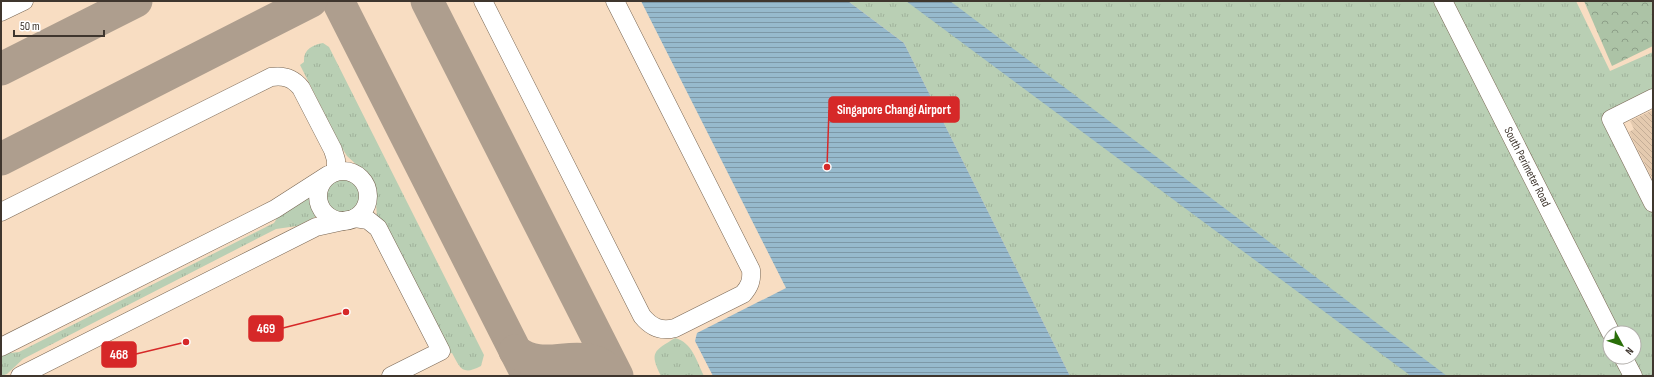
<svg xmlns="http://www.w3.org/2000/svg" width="1654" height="377" font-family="'Sofia Sans Condensed',sans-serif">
<defs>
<pattern id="grass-tufts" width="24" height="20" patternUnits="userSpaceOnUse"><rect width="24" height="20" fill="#b9cfb4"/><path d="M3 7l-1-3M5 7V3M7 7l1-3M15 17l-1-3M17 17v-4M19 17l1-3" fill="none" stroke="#a0b29b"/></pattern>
<pattern id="forest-crowns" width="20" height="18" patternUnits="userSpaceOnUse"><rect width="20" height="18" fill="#acc3a6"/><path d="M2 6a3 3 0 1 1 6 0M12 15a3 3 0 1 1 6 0" fill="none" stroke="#8d9f88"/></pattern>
<pattern id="water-rules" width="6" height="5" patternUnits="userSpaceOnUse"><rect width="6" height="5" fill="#97bacd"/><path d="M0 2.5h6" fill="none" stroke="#7d98a7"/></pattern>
<pattern id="building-back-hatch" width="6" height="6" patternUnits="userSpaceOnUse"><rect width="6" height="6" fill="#e4caaf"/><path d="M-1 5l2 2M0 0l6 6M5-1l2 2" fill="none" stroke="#c5ae97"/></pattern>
</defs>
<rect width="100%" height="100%" fill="#fde8d2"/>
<path fill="#f8ddc2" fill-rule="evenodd" d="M1 1H1653V376H1ZM1610 333H1634V357H1610Z"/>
<g fill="url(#grass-tufts)" fill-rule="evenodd">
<path d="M848 1H1576L1610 71 1653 52V90L1603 116 1653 214V376H1070L904 43ZM1610 333H1634V357H1610Z"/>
<path d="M323 43 329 47 484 355 481 366C462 376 460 368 452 353L447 354 377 219 375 186 371 178 347 156 342 148 300 65 304 62C303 50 312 45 323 43Z"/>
<circle cx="343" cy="196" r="19"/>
<polygon points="307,196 311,198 313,210 316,214 315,217 297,226 276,229 23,359 7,374 1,376 1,354 19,352 274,223 281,212"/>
<path d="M675 338C692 342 697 362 704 376H661C649 352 654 351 675 338Z"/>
</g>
<polygon fill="url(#forest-crowns)" points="1584,1 1653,1 1653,46 1612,66"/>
<g fill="url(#water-rules)">
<polygon points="641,1 848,1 904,43 1070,376 713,376 695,341 697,333 786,288"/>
<polygon points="906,1 950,1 1447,376 1411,376"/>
</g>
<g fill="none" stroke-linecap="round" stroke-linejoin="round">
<g stroke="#ae9e8e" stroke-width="33">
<polyline points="338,1 528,376"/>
<polyline points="427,1 617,376"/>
<polyline points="1,69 136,1"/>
<polyline points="1,159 311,1"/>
<path d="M515 351C548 377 583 340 615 376"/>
</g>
</g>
<polygon fill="url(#building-back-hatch)" points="1653,110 1653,180 1629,132 1634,129 1630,121"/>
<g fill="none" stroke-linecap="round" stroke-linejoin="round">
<g stroke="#786653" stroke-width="19">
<g id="minor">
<path d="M483 1 642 316C651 327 661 332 675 328L743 294C750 286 752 280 751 270L615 1"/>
<polyline points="1443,1 1611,333"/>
<polyline points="1,12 24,1"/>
<polyline points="1653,98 1611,119 1653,203"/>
<circle cx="343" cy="196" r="25"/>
<path d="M1 212 271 77C284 75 293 78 301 88L333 150 336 160V171"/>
<polyline points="355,218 368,220 378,228 441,351 391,376"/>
<polyline points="1,347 275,209 328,175"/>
<polyline points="1623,357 1633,376"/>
<polyline points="20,376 316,227 348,220"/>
</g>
</g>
<use href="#minor" stroke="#fff" stroke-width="18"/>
</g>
<g text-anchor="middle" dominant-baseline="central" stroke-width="4" stroke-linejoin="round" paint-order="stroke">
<g font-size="12" fill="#3f362e" stroke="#fff">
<text transform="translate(1527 167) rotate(63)">South Perimeter Road</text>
</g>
</g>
<path fill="none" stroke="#d62828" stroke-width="1.5" d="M827 167L829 110M346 312L283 328M186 342L136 354"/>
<g fill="#d62828" stroke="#fff" stroke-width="1.5">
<circle cx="827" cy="167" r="4"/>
<circle cx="346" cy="312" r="4"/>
<circle cx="186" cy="342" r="4"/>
</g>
<g fill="#d62828" stroke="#d62828" stroke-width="1.5">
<rect x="829" y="97" width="130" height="25" rx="4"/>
<rect x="249" y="316" width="34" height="25" rx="4"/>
<rect x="102" y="342" width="34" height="25" rx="4"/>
</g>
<g font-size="13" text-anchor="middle" font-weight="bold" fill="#fff">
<text x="894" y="114">Singapore Changi Airport</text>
<text x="266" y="333">469</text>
<text x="119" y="359">468</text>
</g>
<rect width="1654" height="377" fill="none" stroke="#3f362e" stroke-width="4"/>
<g transform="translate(1622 345) rotate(130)"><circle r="19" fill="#ffffff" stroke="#b2afab"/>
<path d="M0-3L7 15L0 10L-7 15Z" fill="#296e09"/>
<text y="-6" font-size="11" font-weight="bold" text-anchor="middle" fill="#3f362e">N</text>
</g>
<path d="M14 30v6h90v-6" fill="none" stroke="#3f362e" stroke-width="2"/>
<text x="20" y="30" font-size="12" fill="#3f362e" stroke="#ffffff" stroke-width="3" paint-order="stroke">50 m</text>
</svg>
